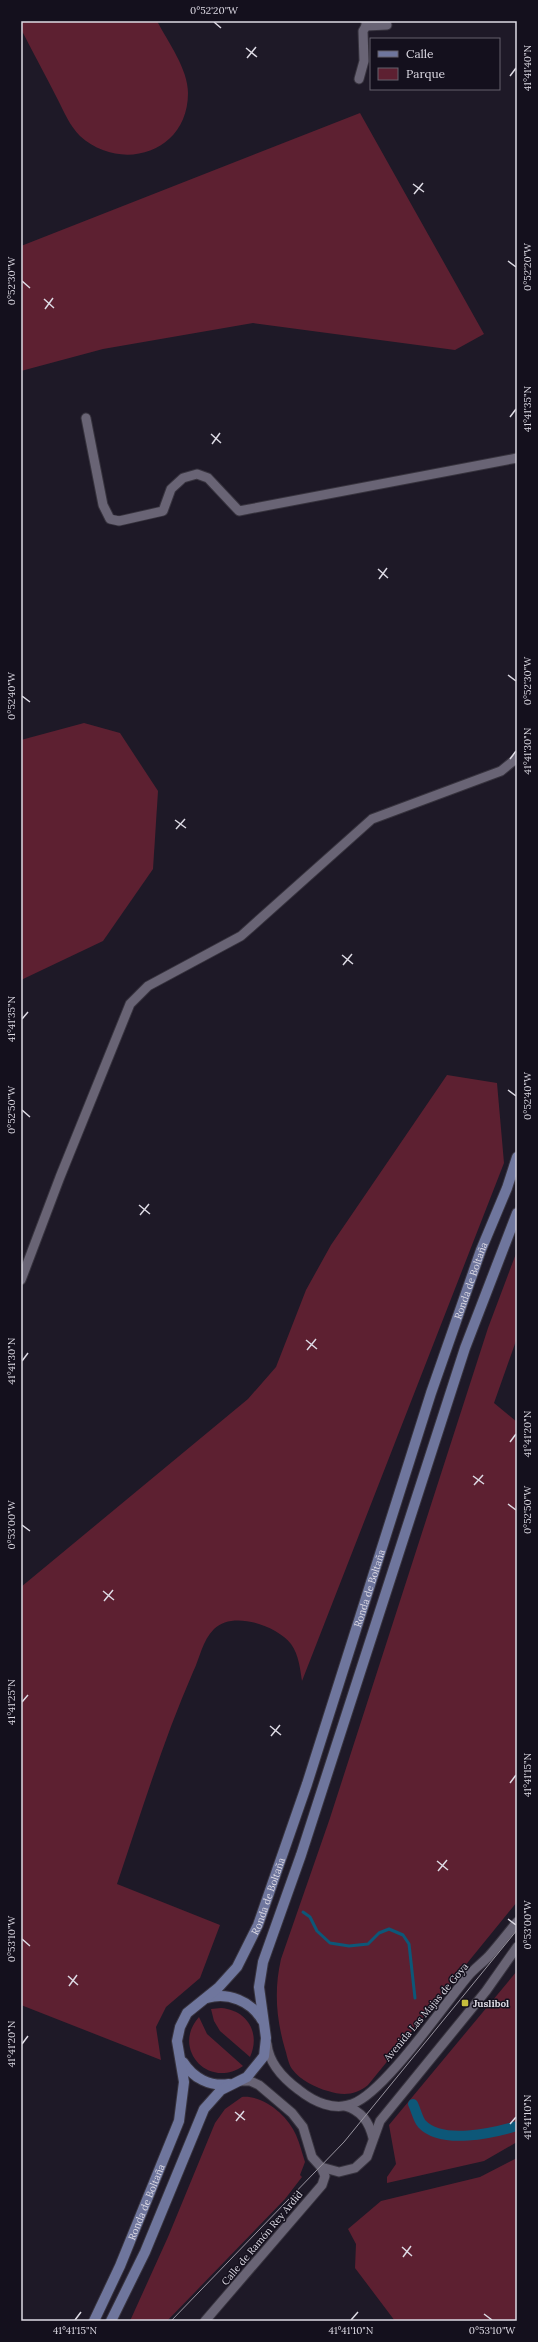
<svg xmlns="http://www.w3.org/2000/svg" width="538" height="2342" font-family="Lora,serif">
<rect width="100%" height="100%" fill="#1e1927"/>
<g fill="#5d2031">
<path d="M21 21H157C168 42 188 69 188 93 188 153 121 173 80 136 70 126 64 112 58 100 46 76 33 53 21 29Z"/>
<polygon points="360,113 484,334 455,350 253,323 103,349 21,371 21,246"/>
<polygon points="84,723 120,733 158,791 153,869 103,941 21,980 21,740"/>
<path d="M447 1075 497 1083 504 1163 302 1681C300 1669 299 1655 291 1644 277 1626 233 1610 214 1629 202 1641 200 1658 193 1672 163 1741 141 1813 117 1884L220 1925 200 1978 166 2007 156 2027 161 2060 21 2005V1587L248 1399 276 1367 306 1290 331 1245Z"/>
<path d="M517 1251V1338L494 1403 517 1422V1902L368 2085C356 2095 343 2096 328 2091 316 2088 300 2080 292 2069 288 2063 287 2055 285 2049 276 2018 274 1990 281 1959L330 1818 488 1328Z"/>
<polygon points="517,1971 517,2142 484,2161 387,2183 387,2177 396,2164 389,2125"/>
<path d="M221 2008C247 2010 261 2033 250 2057L220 2031 214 2021 211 2009Z"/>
<path d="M199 2017 207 2034 243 2066C208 2090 171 2048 199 2017Z"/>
<path d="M242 2097C264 2095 288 2116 296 2135 300 2144 302 2153 305 2162L300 2175 302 2177 285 2199 167 2321H130L168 2237 215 2123 225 2109Z"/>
<polygon points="517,2158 517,2321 395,2321 355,2268 356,2244 348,2229 381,2201 480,2177"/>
</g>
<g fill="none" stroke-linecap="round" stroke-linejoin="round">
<polyline stroke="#0d5778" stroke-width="3" points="303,1912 310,1917 317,1931 330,1943 349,1946 368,1944 379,1933 389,1929 403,1935 409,1944 415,1998"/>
<path stroke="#0d5778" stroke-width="10" d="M413 2104C416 2110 418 2120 422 2124 442 2145 493 2133 517 2126"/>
<g stroke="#37333e" stroke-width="11">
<g id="minor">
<polyline points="366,21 366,26 387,25"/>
<polyline points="359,79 364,61 363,31 366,26"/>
<polyline points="86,418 103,505 110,519 119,521 163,511 171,489 183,478 197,474 208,478 239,511 517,458"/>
<polyline points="21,1280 60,1177 130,1004 148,986 241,936 372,819 501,771 517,758"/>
<path d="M267 2044C269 2064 284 2079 299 2090 314 2102 334 2111 352 2104 384 2093 443 2006 468 1976 474 1969 481 1964 488 1957 498 1946 507 1934 517 1922"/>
<polyline points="239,2081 250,2081 259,2085 292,2113 303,2127 312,2157 321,2167 339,2172 355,2168 367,2157 380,2121 486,1991 517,1947"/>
<path d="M345 2106C362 2111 369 2122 373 2138"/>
<polyline points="205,2321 322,2185 325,2176 321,2167"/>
</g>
</g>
<g stroke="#37333e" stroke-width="12">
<g id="secondary">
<path d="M207 1998C228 1992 251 2001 262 2020"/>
<path d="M183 2062C193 2078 210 2087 229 2084"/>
<path id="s1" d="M94 2321 120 2266 179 2121 184 2082 177 2041 180 2027 187 2013 218 1988 237 1967 258 1925 307 1784 431 1393 481 1250 507 1188 517 1157"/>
<polyline points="111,2321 145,2252 204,2109 221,2090 247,2077 264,2056 266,2038 259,1987 263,1962 301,1855 465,1348 517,1213"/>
</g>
</g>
<use href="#minor" stroke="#696475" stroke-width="9"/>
<use href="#secondary" stroke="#6f769d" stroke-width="10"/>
<polyline stroke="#9995a0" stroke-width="1" points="171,2321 344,2142 517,1930"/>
</g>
<path fill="none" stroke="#dddae4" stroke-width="1.5" d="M214 22 221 28M246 48 257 57M247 58 256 47M510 76 516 68M413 184 424 192M414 194 423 183M508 261 516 267M22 281 30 288M44 299 54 308M45 309 53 298M510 417 516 409M211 434 221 443M212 444 220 433M378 569 388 578M379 579 387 568M508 675 516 681M22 696 30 702M510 759 516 751M175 820 186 828M176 829 185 819M342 955 353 964M343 965 352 954M22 1019 28 1012M508 1090 516 1096M22 1110 30 1117M139 1205 150 1214M140 1215 149 1204M306 1340 317 1349M307 1350 316 1339M22 1361 28 1353M510 1442 516 1434M473 1476 484 1484M474 1485 483 1475M508 1504 516 1510M22 1525 30 1531M103 1591 114 1600M104 1601 113 1590M22 1702 28 1695M270 1726 281 1735M271 1736 280 1725M510 1783 516 1775M437 1861 448 1870M438 1871 447 1860M508 1919 516 1925M22 1939 30 1946M68 1976 78 1985M69 1986 77 1975M22 2044 28 2036M235 2112 245 2120M236 2121 244 2111M510 2124 516 2117M402 2247 412 2256M403 2257 411 2246M484 2314 492 2320M75 2320 81 2312M351 2320 358 2312"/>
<rect fill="#c6bc3c" stroke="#14101d" stroke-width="1.5" x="461" y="1999" width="8" height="8" rx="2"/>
<g text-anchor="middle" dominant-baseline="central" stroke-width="3" stroke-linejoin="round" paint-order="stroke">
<g font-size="10" fill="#dddae4" stroke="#14101d">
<text stroke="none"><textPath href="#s1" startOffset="1122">Ronda de Boltaña</textPath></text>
<text stroke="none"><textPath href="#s1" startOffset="798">Ronda de Boltaña</textPath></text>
<text stroke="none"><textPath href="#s1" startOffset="474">Ronda de Boltaña</textPath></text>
<text transform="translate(426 2012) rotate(-50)">Avenida Las Majas de Goya</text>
<text stroke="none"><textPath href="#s1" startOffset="130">Ronda de Boltaña</textPath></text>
<text transform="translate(262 2238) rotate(-50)">Calle de Ramón Rey Ardid</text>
</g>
<g font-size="10" font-weight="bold" fill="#dddae4" stroke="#14101d" text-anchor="start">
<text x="473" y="2003">Juslibol</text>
</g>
</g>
<rect width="538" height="2342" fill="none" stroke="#14101d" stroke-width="44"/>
<rect x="370" y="38" width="130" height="52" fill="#14101d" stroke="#64616d"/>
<rect x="378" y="51" width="20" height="6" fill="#6f769d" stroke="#64616d"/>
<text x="406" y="58" font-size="12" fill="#dddae4">Calle</text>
<rect x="378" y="68" width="20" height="12" fill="#5d2031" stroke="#64616d"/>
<text x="406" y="78" font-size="12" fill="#dddae4">Parque</text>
<rect x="22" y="22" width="494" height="2298" fill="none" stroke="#dddae4" stroke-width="1.5"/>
<g font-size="10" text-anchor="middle" fill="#dddae4">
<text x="214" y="14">0°52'20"W</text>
<text transform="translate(527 68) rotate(-90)" y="4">41°41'40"N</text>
<text transform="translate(527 267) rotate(-90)" y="4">0°52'20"W</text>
<text transform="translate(11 281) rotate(-90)" y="4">0°52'30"W</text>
<text transform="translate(527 409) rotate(-90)" y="4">41°41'35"N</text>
<text transform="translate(527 681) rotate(-90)" y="4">0°52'30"W</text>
<text transform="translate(11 696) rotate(-90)" y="4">0°52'40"W</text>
<text transform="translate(527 751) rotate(-90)" y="4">41°41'30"N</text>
<text transform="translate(11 1019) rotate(-90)" y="4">41°41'35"N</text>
<text transform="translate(527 1096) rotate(-90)" y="4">0°52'40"W</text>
<text transform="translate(11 1110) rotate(-90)" y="4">0°52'50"W</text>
<text transform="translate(11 1361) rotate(-90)" y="4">41°41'30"N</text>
<text transform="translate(527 1434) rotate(-90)" y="4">41°41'20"N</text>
<text transform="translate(527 1510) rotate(-90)" y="4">0°52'50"W</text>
<text transform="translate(11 1525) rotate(-90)" y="4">0°53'00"W</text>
<text transform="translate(11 1702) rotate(-90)" y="4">41°41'25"N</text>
<text transform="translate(527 1775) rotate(-90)" y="4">41°41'15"N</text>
<text transform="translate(527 1925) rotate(-90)" y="4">0°53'00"W</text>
<text transform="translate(11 1939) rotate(-90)" y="4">0°53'10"W</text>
<text transform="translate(11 2044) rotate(-90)" y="4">41°41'20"N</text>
<text transform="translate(527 2117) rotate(-90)" y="4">41°41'10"N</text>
<text x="75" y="2334">41°41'15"N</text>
<text x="351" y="2334">41°41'10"N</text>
<text x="492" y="2334">0°53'10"W</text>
</g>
</svg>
